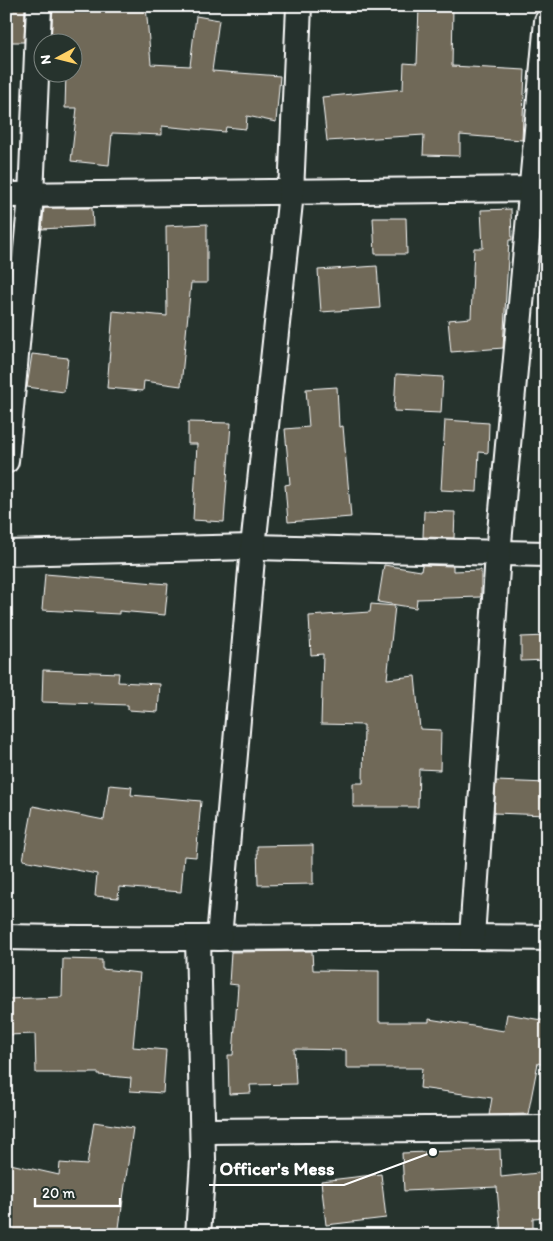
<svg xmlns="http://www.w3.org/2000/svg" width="553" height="1241" font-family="Itim,sans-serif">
<rect width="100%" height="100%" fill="#26332d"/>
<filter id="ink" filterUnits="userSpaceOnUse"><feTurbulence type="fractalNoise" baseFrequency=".02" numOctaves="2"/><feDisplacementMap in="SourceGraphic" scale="10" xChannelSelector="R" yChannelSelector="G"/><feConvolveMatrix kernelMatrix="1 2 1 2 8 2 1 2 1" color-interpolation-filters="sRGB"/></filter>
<g filter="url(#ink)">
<g fill="#706958" stroke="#fff">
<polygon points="6,6 25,6 24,42 6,42"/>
<polygon points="53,6 146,6 151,64 190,66 196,16 219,20 212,71 280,76 276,122 247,116 246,129 226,127 225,132 162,126 162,135 112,133 109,165 71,161 77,108 65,108 66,72 72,72 72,42 51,42"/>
<polygon points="419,6 453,6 452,66 525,70 522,140 460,135 460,156 423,155 424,135 327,141 322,97 403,89 404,63 417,64"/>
<polygon points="44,208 92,208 93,226 42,229"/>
<polygon points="511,209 512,240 509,240 503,348 451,352 448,320 471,318 474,248 483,248 481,210"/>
<polygon points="373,218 406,218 407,254 375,254"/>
<polygon points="207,224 207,283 191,283 181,386 144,381 143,391 107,388 113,311 167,316 166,226"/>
<polygon points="377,266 380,308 321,312 318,270"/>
<polygon points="32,354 68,358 64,392 27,387"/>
<polygon points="396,374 443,377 441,413 394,411"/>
<polygon points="337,387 339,427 343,426 351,517 288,522 285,485 290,484 285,429 309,427 306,389"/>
<polygon points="445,420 489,423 488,453 479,452 477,492 441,490"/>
<polygon points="188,422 231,423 224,522 193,520 197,444 188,444"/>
<polygon points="424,511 455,512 454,538 423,537"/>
<polygon points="384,565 421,571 422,565 453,566 453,571 481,570 481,597 417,599 416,608 378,602"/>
<polygon points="45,574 168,584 165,615 119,611 119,614 42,610"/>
<polygon points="371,604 395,606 387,679 415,676 420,729 441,730 440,770 419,769 418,807 353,807 353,783 363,783 364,725 321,724 323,654 311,655 309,616 370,612"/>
<polygon points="547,636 547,660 521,661 521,637"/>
<polygon points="43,670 119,673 118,682 160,684 158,712 128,710 128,705 42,702"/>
<polygon points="496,781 547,783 547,815 494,813"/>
<polygon points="109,785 132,787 131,795 201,801 196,857 184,856 181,892 119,887 118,898 95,896 97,874 23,860 33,806 104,820"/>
<polygon points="313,845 313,884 258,885 257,846"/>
<polygon points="312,951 313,970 379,971 379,1022 429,1022 429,1019 504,1031 507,1014 547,1021 547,1040 543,1065 538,1063 528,1114 489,1115 492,1098 420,1088 422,1068 346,1068 346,1050 294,1049 296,1084 250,1085 251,1093 229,1094 228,1055 233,1055 238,985 229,984 231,952"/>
<polygon points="63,959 102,960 102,969 140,973 133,1047 166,1050 163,1093 130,1091 131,1078 99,1075 99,1073 36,1073 35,1034 6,1035 6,999 62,997"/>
<polygon points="94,1122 133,1128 118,1235 6,1235 6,1163 59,1175 60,1163 87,1165"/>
<polygon points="500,1149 501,1177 547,1172 547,1217 533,1218 533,1234 501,1235 497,1187 404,1191 402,1153"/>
<polygon points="381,1174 386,1218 326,1225 321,1181"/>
</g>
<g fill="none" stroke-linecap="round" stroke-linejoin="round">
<g stroke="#fff" stroke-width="28">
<g id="minor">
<polyline points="6,195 547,189"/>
<polyline points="6,461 31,196 39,6"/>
<polyline points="6,553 253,547 547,554"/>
<path d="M6 937C186 941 367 934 547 938"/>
<polyline points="472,937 498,554 547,21"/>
<polyline points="198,938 203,1160 198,1235"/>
<polyline points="219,938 253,547 291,193 299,6"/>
<polyline points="203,1131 547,1128"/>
</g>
</g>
<use href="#minor" stroke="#26332d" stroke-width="24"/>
</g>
</g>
<path fill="none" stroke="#fff" stroke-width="2" d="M433 1152L344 1185H209"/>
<circle fill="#fff" stroke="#26332d" stroke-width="2" cx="433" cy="1152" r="5"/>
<g font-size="19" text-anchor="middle" font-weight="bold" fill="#fff" stroke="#26332d" stroke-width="4" stroke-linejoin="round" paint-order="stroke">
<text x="277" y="1175">Officer's Mess</text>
</g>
<rect width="553" height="1241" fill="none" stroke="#26332d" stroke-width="25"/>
<rect x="12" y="12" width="528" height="1216" fill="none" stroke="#fff" stroke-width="2" filter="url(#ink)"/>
<g transform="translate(58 58) rotate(263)"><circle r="24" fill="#26332d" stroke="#7d8581"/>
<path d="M0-4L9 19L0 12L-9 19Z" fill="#ffd166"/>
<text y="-8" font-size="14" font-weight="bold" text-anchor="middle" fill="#ffffff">N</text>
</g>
<path d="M35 1198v8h85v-8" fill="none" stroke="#ffffff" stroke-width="2.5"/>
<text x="42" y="1198" font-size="15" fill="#ffffff" stroke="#26332d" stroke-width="4" paint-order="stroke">20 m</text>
</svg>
